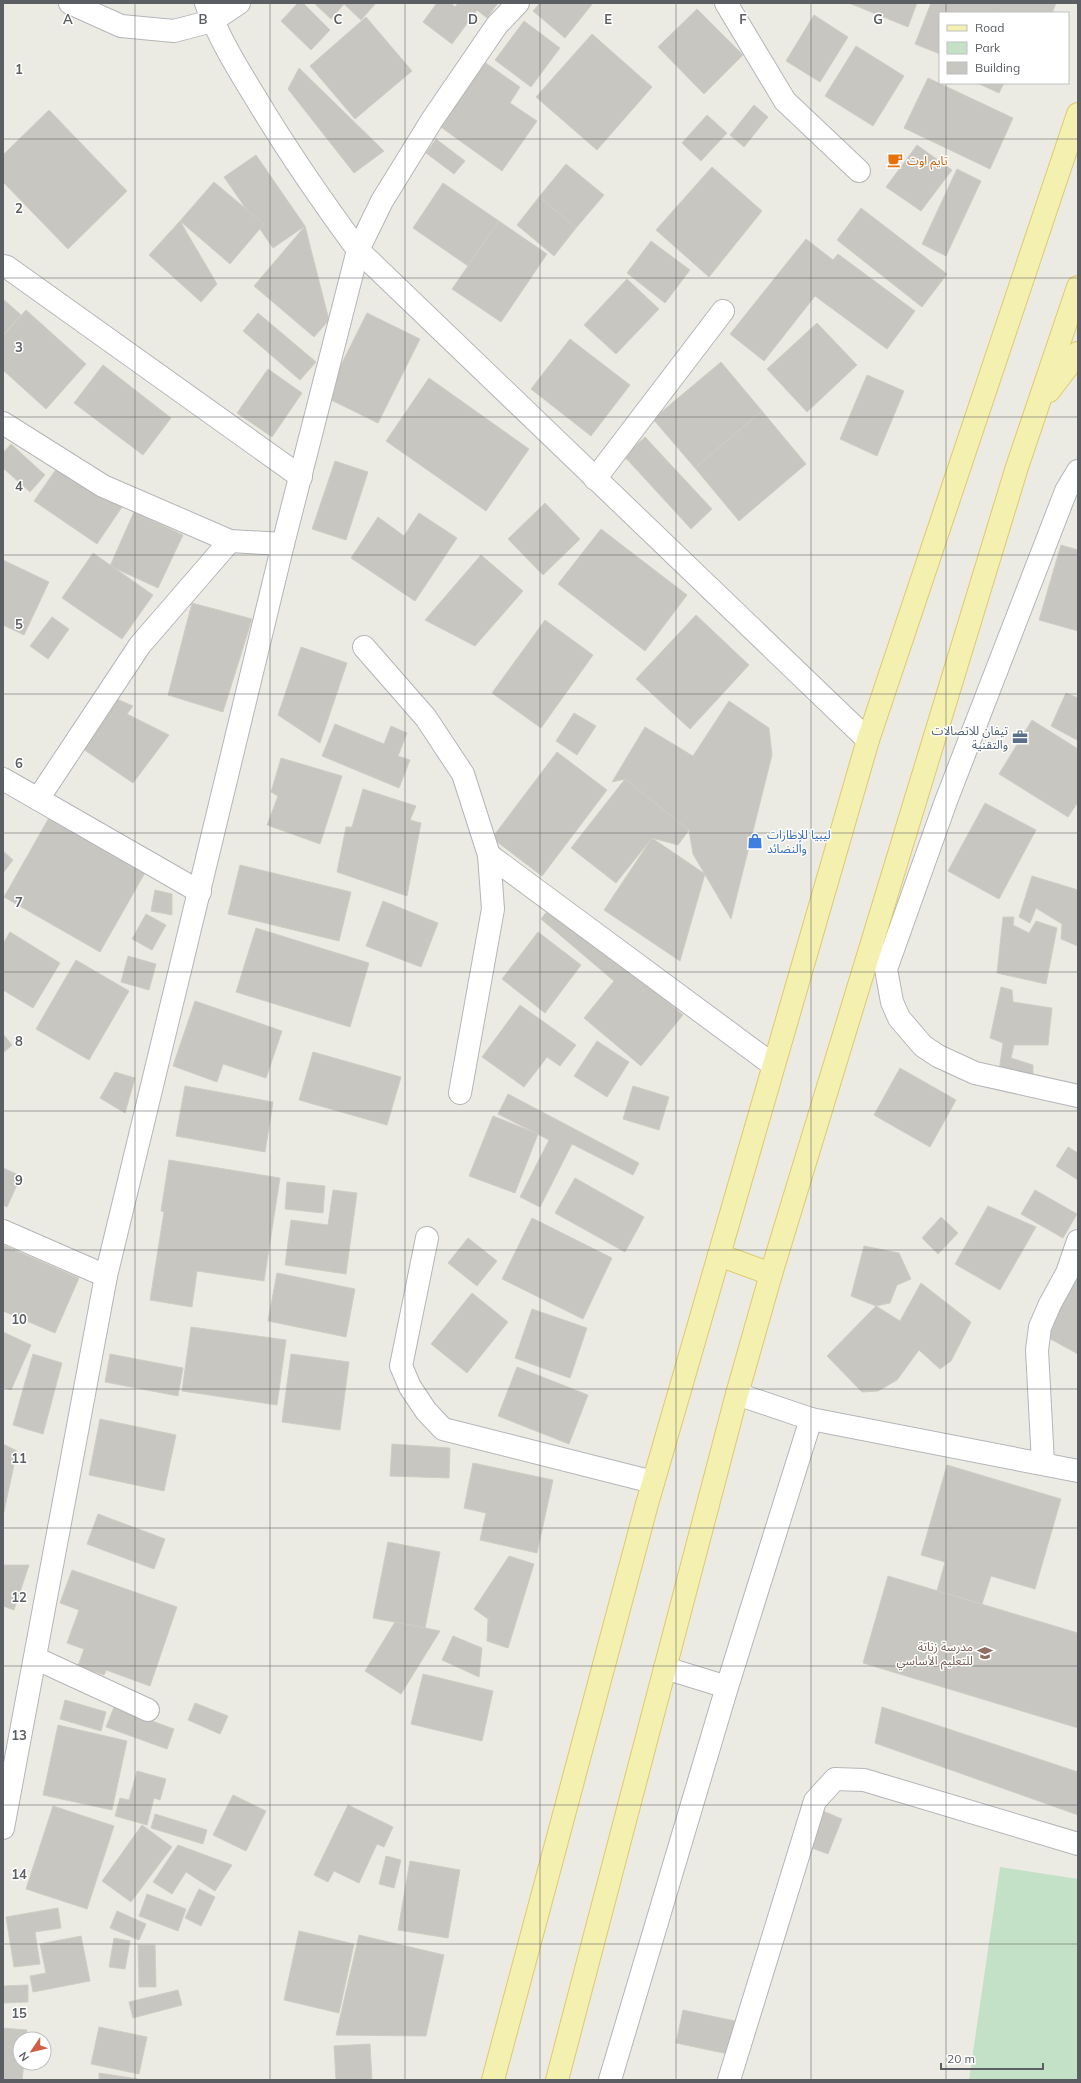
<svg xmlns="http://www.w3.org/2000/svg" width="1081" height="2083" font-family="Mulish,'Noto Sans Arabic',sans-serif">
<rect width="100%" height="100%" fill="#ecebe3"/>
<polygon fill="#c3e1c6" points="1000,1867 1078,1879 1078,2080 969,2080"/>
<g fill="#c8c6c0" stroke="#d0cdc3">
<polygon points="298,3 303,3 330,30 311,50 281,21"/>
<polygon points="314,3 376,3 361,20 344,4 331,19"/>
<polygon points="437,3 451,3 455,7 458,3 498,3 487,18 477,10 452,44 423,22"/>
<polygon points="540,3 593,3 565,38 533,11"/>
<polygon points="849,3 917,3 908,27"/>
<polygon points="931,3 1056,3 1052,13 1004,13 998,11 998,13 940,13 940,54 915,44"/>
<polygon points="697,9 743,55 704,94 658,47"/>
<polygon points="814,15 848,37 820,82 786,61"/>
<polygon points="366,17 412,71 355,119 310,66"/>
<polygon points="524,21 560,48 531,87 495,60"/>
<polygon points="592,34 652,87 597,150 536,97"/>
<polygon points="856,46 904,76 873,126 825,96"/>
<polygon points="483,61 520,87 510,103 537,121 502,171 438,125"/>
<polygon points="299,68 384,151 354,173 288,89"/>
<polygon points="928,78 1013,118 990,169 904,128"/>
<polygon points="977,83 1004,83 999,93"/>
<polygon points="754,105 768,117 744,147 730,135"/>
<polygon points="49,110 127,191 68,249 3,182 3,155"/>
<polygon points="707,115 727,133 701,161 682,143"/>
<polygon points="436,139 465,161 454,174 426,153"/>
<polygon points="917,145 952,170 921,211 886,187"/>
<polygon points="256,155 305,226 273,248 224,177"/>
<polygon points="566,164 604,195 576,228 539,197"/>
<polygon points="712,167 762,211 709,277 656,230"/>
<polygon points="957,169 981,181 946,256 922,244"/>
<polygon points="214,182 264,224 230,264 180,221"/>
<polygon points="443,183 499,221 468,266 413,228"/>
<polygon points="539,197 576,228 554,256 517,225"/>
<polygon points="861,208 947,274 922,307 837,240"/>
<polygon points="180,221 217,284 201,302 149,255"/>
<polygon points="499,221 547,254 501,322 452,289"/>
<polygon points="305,226 329,320 314,337 254,286"/>
<polygon points="806,239 833,260 838,254 915,311 887,349 815,296 764,361 730,334"/>
<polygon points="651,241 690,270 665,303 627,273"/>
<polygon points="627,279 659,309 616,354 584,325"/>
<polygon points="3,299 21,315 3,335"/>
<polygon points="26,310 86,364 46,409 3,370 3,336"/>
<polygon points="258,313 316,362 300,380 243,331"/>
<polygon points="367,313 420,339 378,423 325,397"/>
<polygon points="817,323 857,365 807,412 767,369"/>
<polygon points="570,339 630,385 591,436 531,389"/>
<polygon points="721,362 762,411 695,468 653,419"/>
<polygon points="103,365 171,418 143,455 74,403"/>
<polygon points="268,369 302,393 272,437 237,413"/>
<polygon points="867,375 904,391 877,456 840,439"/>
<polygon points="429,378 529,449 486,511 386,441"/>
<polygon points="762,411 806,464 739,521 695,468"/>
<polygon points="645,437 712,509 691,529 624,456"/>
<polygon points="11,444 45,475 30,492 3,468 3,453"/>
<polygon points="335,461 368,472 346,540 312,529"/>
<polygon points="59,465 122,507 97,544 34,501"/>
<polygon points="545,503 580,539 543,575 508,539"/>
<polygon points="134,512 183,535 158,588 110,566"/>
<polygon points="419,513 457,538 415,601 351,558 378,517 404,536"/>
<polygon points="601,529 687,595 645,651 558,584"/>
<polygon points="1061,545 1078,550 1078,631 1039,620"/>
<polygon points="93,553 153,595 122,639 62,598"/>
<polygon points="481,555 523,591 475,646 425,620"/>
<polygon points="3,560 49,582 24,635 3,625"/>
<polygon points="192,603 252,619 223,712 168,695"/>
<polygon points="696,615 749,665 690,729 636,679"/>
<polygon points="52,617 69,629 48,659 30,646"/>
<polygon points="545,620 593,655 541,728 492,693"/>
<polygon points="301,647 347,663 320,743 278,715"/>
<polygon points="1066,693 1078,698 1077,740 1051,726"/>
<polygon points="112,697 133,706 127,714 169,735 133,783 83,749 102,723 96,720"/>
<polygon points="729,701 769,728 772,755 731,919 693,854 689,830 625,779 612,782 645,727 693,756"/>
<polygon points="574,713 596,726 577,755 556,741"/>
<polygon points="1032,720 1078,749 1078,802 1068,817 999,774"/>
<polygon points="335,724 384,744 391,726 407,733 398,756 410,760 399,788 322,756"/>
<polygon points="557,752 607,790 542,876 492,838"/>
<polygon points="281,758 342,776 320,844 267,825 278,796 271,792"/>
<polygon points="625,779 689,830 678,845 652,838 616,883 571,848"/>
<polygon points="363,789 416,806 410,820 421,823 407,896 337,872 346,827 352,827"/>
<polygon points="985,803 1036,830 999,899 948,871"/>
<polygon points="50,816 146,871 100,952 4,897"/>
<polygon points="652,838 705,874 680,961 604,910"/>
<polygon points="3,851 13,860 3,873"/>
<polygon points="240,865 351,892 339,941 228,914"/>
<polygon points="1032,876 1078,890 1078,946 1061,939 1062,924 1036,908 1030,923 1019,917"/>
<polygon points="155,890 172,894 172,915 151,911"/>
<polygon points="383,901 438,923 421,967 366,946"/>
<polygon points="552,905 683,1015 641,1066 584,1018 614,981 541,919"/>
<polygon points="146,914 166,925 152,950 132,939"/>
<polygon points="1003,917 1014,917 1013,925 1029,933 1036,921 1057,928 1046,984 997,973"/>
<polygon points="256,928 369,963 350,1027 236,992"/>
<polygon points="10,932 60,963 33,1008 3,990 3,944"/>
<polygon points="538,932 581,965 545,1013 502,979"/>
<polygon points="128,956 156,964 149,990 121,982"/>
<polygon points="76,960 129,991 89,1060 36,1029"/>
<polygon points="1001,987 1012,990 1013,1002 1052,1008 1048,1045 1014,1045 1011,1058 1033,1065 1033,1074 999,1071 1003,1043 990,1038"/>
<polygon points="195,1001 282,1031 266,1078 223,1064 217,1082 173,1066"/>
<polygon points="520,1005 576,1045 560,1066 547,1057 524,1087 482,1057"/>
<polygon points="3,1034 12,1045 3,1053"/>
<polygon points="597,1041 629,1062 607,1097 574,1076"/>
<polygon points="313,1052 401,1077 387,1125 299,1100"/>
<polygon points="900,1068 956,1100 930,1147 874,1115"/>
<polygon points="115,1072 135,1078 125,1113 100,1098"/>
<polygon points="185,1086 273,1102 265,1152 176,1136"/>
<polygon points="633,1086 669,1097 659,1130 623,1119"/>
<polygon points="508,1094 639,1163 633,1175 572,1144 540,1207 520,1197 549,1140 498,1114"/>
<polygon points="493,1116 538,1134 515,1193 469,1176"/>
<polygon points="1068,1147 1078,1153 1078,1180 1056,1166"/>
<polygon points="169,1160 280,1178 264,1281 197,1271 192,1307 150,1300 164,1212 161,1211"/>
<polygon points="3,1168 21,1176 7,1207 3,1205"/>
<polygon points="575,1178 644,1217 625,1252 555,1213"/>
<polygon points="287,1182 325,1186 323,1213 285,1209"/>
<polygon points="333,1190 357,1193 346,1274 285,1265 291,1220 328,1225"/>
<polygon points="1035,1190 1077,1214 1063,1238 1021,1214"/>
<polygon points="988,1206 1036,1227 1000,1290 955,1264"/>
<polygon points="941,1217 958,1233 938,1254 922,1238"/>
<polygon points="532,1218 612,1258 583,1319 502,1279"/>
<polygon points="468,1238 497,1261 477,1286 448,1263"/>
<polygon points="3,1245 79,1278 55,1333 3,1311"/>
<polygon points="864,1246 899,1253 911,1279 897,1285 890,1303 876,1306 851,1296"/>
<polygon points="277,1273 355,1289 346,1337 268,1321"/>
<polygon points="1078,1273 1078,1354 1045,1336"/>
<polygon points="921,1283 971,1322 951,1361 940,1369 919,1350 897,1380 878,1391 862,1392 827,1356 876,1306 900,1321"/>
<polygon points="472,1293 508,1322 467,1373 431,1344"/>
<polygon points="532,1309 587,1328 570,1378 515,1358"/>
<polygon points="191,1327 286,1340 277,1405 182,1391"/>
<polygon points="3,1332 31,1345 11,1390 3,1387"/>
<polygon points="33,1354 62,1363 43,1434 13,1425"/>
<polygon points="110,1354 183,1368 178,1396 105,1382"/>
<polygon points="291,1354 349,1362 340,1430 282,1422"/>
<polygon points="517,1367 588,1395 569,1444 498,1416"/>
<polygon points="100,1419 176,1435 164,1491 89,1475"/>
<polygon points="3,1444 17,1451 3,1516"/>
<polygon points="392,1444 450,1448 449,1478 390,1476"/>
<polygon points="473,1463 553,1480 537,1553 480,1540 486,1513 464,1508"/>
<polygon points="947,1465 1061,1499 1035,1589 991,1576 982,1604 937,1591 945,1562 921,1555"/>
<polygon points="98,1514 165,1539 154,1569 87,1544"/>
<polygon points="388,1542 440,1552 425,1628 373,1618"/>
<polygon points="509,1556 534,1564 508,1648 487,1641 488,1619 474,1609"/>
<polygon points="3,1565 29,1565 14,1610 3,1606"/>
<polygon points="72,1570 177,1607 150,1686 106,1670 104,1675 78,1666 84,1649 67,1643 79,1610 60,1603"/>
<polygon points="888,1576 1078,1633 1078,1728 863,1663"/>
<polygon points="395,1622 440,1631 401,1694 365,1671"/>
<polygon points="453,1636 482,1648 479,1677 442,1660"/>
<polygon points="423,1674 493,1691 482,1741 411,1724"/>
<polygon points="65,1700 106,1712 101,1731 60,1719"/>
<polygon points="195,1703 228,1716 220,1734 188,1720"/>
<polygon points="114,1707 174,1729 167,1749 106,1727"/>
<polygon points="882,1707 1078,1772 1078,1815 875,1743"/>
<polygon points="58,1725 127,1741 112,1810 43,1795"/>
<polygon points="137,1771 166,1779 160,1800 154,1798 147,1825 115,1816 120,1798 129,1800"/>
<polygon points="233,1795 266,1811 246,1851 213,1835"/>
<polygon points="348,1805 393,1827 384,1847 377,1844 359,1883 334,1871 328,1882 314,1875"/>
<polygon points="53,1806 114,1826 87,1909 26,1889"/>
<polygon points="823,1811 842,1819 828,1854 809,1847"/>
<polygon points="155,1814 207,1830 203,1844 151,1828"/>
<polygon points="142,1825 172,1847 131,1902 102,1881"/>
<polygon points="178,1845 232,1865 215,1891 186,1872 172,1894 153,1882"/>
<polygon points="386,1856 401,1860 394,1888 379,1884"/>
<polygon points="410,1861 460,1870 448,1938 398,1930"/>
<polygon points="199,1889 215,1897 201,1926 185,1918"/>
<polygon points="147,1894 186,1909 178,1931 139,1916"/>
<polygon points="58,1908 61,1928 35,1932 40,1964 14,1967 6,1917"/>
<polygon points="117,1911 146,1924 139,1940 110,1928"/>
<polygon points="299,1931 354,1944 339,2013 284,2000"/>
<polygon points="359,1935 444,1955 426,2036 336,2035"/>
<polygon points="81,1936 90,1981 33,1992 30,1976 46,1973 40,1944"/>
<polygon points="114,1938 130,1941 125,1969 109,1967"/>
<polygon points="138,1945 155,1945 156,1987 139,1987"/>
<polygon points="28,1985 28,2002 3,2003 3,1986"/>
<polygon points="178,1990 182,2005 133,2018 129,2002"/>
<polygon points="683,2010 735,2021 728,2054 676,2043"/>
<polygon points="99,2027 147,2037 139,2074 91,2064"/>
<polygon points="3,2028 27,2030 26,2039 20,2039 20,2063 24,2063 22,2080 3,2080"/>
<polygon points="370,2044 372,2080 336,2080 334,2046"/>
<polygon points="99,2073 138,2079 138,2080 99,2080"/>
</g>
<g fill="none" stroke-linecap="round" stroke-linejoin="round">
<g stroke="#b4b5b9" stroke-width="24">
<g id="minor">
<polyline points="70,3 121,26 174,31 212,21 239,3"/>
<path d="M206 3C218 37 238 69 257 100 288 152 322 201 358 250L868 740"/>
<polyline points="726,3 785,101 859,171"/>
<polyline points="3,266 7,267 301,477"/>
<polyline points="3,423 103,486 230,541 283,544"/>
<polyline points="1078,471 1066,491 946,801 886,969 892,1002 899,1018 923,1046 938,1056 975,1073 1078,1096"/>
<polyline points="595,479 723,311"/>
<polyline points="364,647 426,718 463,774 489,855 493,909 460,1093"/>
<polyline points="3,779 200,892"/>
<polyline points="38,799 140,645 230,541"/>
<polyline points="489,855 773,1065"/>
<polyline points="3,1231 106,1276"/>
<polyline points="427,1238 401,1366 410,1387 426,1411 443,1429 653,1482"/>
<polyline points="737,1394 811,1419 1078,1471"/>
<polyline points="1043,1463 1037,1350 1040,1327 1050,1304 1067,1273 1078,1241"/>
<polyline points="35,1658 148,1710"/>
<polyline points="665,1668 727,1687"/>
<polyline points="3,1828 106,1276 283,544 358,250 382,201 432,120 497,25 518,3"/>
<polyline points="610,2080 727,1687 811,1419"/>
<polyline points="729,2080 815,1801 835,1779 864,1780 1078,1844"/>
</g>
</g>
<g stroke="#dfca6a" stroke-width="24">
<g id="major">
<polyline points="1049,391 1078,353"/>
<polyline points="719,1255 771,1274"/>
<polyline points="493,2080 647,1504 868,740 1078,114"/>
<polyline points="557,2080 737,1394 771,1274 1017,467 1078,287"/>
</g>
</g>
<use href="#minor" stroke="#fff" stroke-width="22"/>
<use href="#major" stroke="#f4f0b0" stroke-width="22"/>
</g>
<path fill="none" stroke="#5b5e62" stroke-width="1" stroke-opacity="0.55" d="M135 3V2080M270 3V2080M405 3V2080M540 3V2080M676 3V2080M811 3V2080M946 3V13M946 83V2080M3 139H1078M3 278H1078M3 417H1078M3 555H1078M3 694H1078M3 833H1078M3 972H1078M3 1111H1078M3 1250H1078M3 1389H1078M3 1528H1078M3 1666H1078M3 1805H1078M3 1944H1078"/>
<defs>
<g id="cafe-bare" transform="scale(1.2)"><path d="M-5.5-4.5H6V0H3Q3 3.5 0 3.5H-2.5Q-5.5 3.5-5.5 0ZM3-3.2v2h1.7v-2ZM-6 4.5H4V6H-6Z" fill="#e8710a" stroke="#fff" stroke-width="2.5" paint-order="stroke"/></g>
<g id="office-bare" transform="scale(1.2)"><path d="M-6-3h4V-5.5h4V-3h4V5H-6ZM-1-4.5V-3h2v-1.5ZM-6 0V1H6V0Z" fill="#5c6f8a" stroke="#fff" stroke-width="2.5" paint-order="stroke"/></g>
<g id="shop-bare" transform="scale(1.2)"><path d="M-5-2.5h2.3a2.7 3.5 0 0 1 5.4 0H5L5.5 6h-11ZM-1.5-2.5h3a1.5 2.3 0 0 0-3 0Z" fill="#3f7fe0" stroke="#fff" stroke-width="2.5" paint-order="stroke"/></g>
<g id="school-bare" transform="scale(1.2)"><path d="M0-5L7-2L0 1L-7-2ZM-4 1L0 2.5L4 1V4Q0 6-4 4Z" fill="#8d6e63" stroke="#fff" stroke-width="2.5" paint-order="stroke"/></g>
</defs>
<g fill-rule="evenodd">
<use href="#cafe-bare" x="895" y="160"/>
<use href="#office-bare" x="1020" y="737"/>
<use href="#shop-bare" x="755" y="841"/>
<use href="#school-bare" x="985" y="1653"/>
</g>
<g text-anchor="middle" dominant-baseline="central" stroke-width="3" stroke-linejoin="round" paint-order="stroke">
<g font-size="12" fill="#c56008" stroke="#fff" text-anchor="start">
<text x="907" y="160">تايم اوت</text>
</g>
<g font-size="12" fill="#4e5e75" stroke="#fff" text-anchor="end">
<text x="1008" y="730">تيفان للاتصالات<tspan x="1008" dy="14">والتقنية</tspan></text>
</g>
<g font-size="12" fill="#366cbe" stroke="#fff" text-anchor="start">
<text x="767" y="834">ليبيا للإطارات<tspan x="767" dy="14">والنضائد</tspan></text>
</g>
<g font-size="12" fill="#785e54" stroke="#fff" text-anchor="end">
<text x="973" y="1646">مدرسة زناتة<tspan x="973" dy="14">للتعليم الأساسي</tspan></text>
</g>
</g>
<g font-size="13" text-anchor="middle" font-weight="bold" fill="#5b5e62" stroke="#fff" stroke-width="3" stroke-linejoin="round" paint-order="stroke">
<text x="68" y="24">A</text>
<text x="203" y="24">B</text>
<text x="338" y="24">C</text>
<text x="473" y="24">D</text>
<text x="608" y="24">E</text>
<text x="743" y="24">F</text>
<text x="878" y="24">G</text>
<text x="19" y="74">1</text>
<text x="19" y="213">2</text>
<text x="19" y="352">3</text>
<text x="19" y="491">4</text>
<text x="19" y="629">5</text>
<text x="19" y="768">6</text>
<text x="19" y="907">7</text>
<text x="19" y="1046">8</text>
<text x="19" y="1185">9</text>
<text x="19" y="1324">10</text>
<text x="19" y="1463">11</text>
<text x="19" y="1602">12</text>
<text x="19" y="1740">13</text>
<text x="19" y="1879">14</text>
<text x="19" y="2018">15</text>
</g>
<rect width="1081" height="2083" fill="none" stroke="#5b5e62" stroke-width="8"/>
<rect x="939" y="12" width="130" height="72" fill="#ffffff" stroke="#bdbfc0"/>
<rect x="947" y="25" width="20" height="6" fill="#f4f0b0" stroke="#bdbfc0"/>
<text x="975" y="32" font-size="12" fill="#5b5e62">Road</text>
<rect x="947" y="42" width="20" height="12" fill="#c3e1c6" stroke="#bdbfc0"/>
<text x="975" y="52" font-size="12" fill="#5b5e62">Park</text>
<rect x="947" y="62" width="20" height="12" fill="#c8c6c0" stroke="#bdbfc0"/>
<text x="975" y="72" font-size="12" fill="#5b5e62">Building</text>
<g transform="translate(32 2051) rotate(235)"><circle r="19" fill="#ffffff" stroke="#bdbfc0"/>
<path d="M0-3L7 15L0 10L-7 15Z" fill="#d35d43"/>
<text y="-6" font-size="11" font-weight="bold" text-anchor="middle" fill="#5b5e62">N</text>
</g>
<path d="M941 2063v6h102v-6" fill="none" stroke="#5b5e62" stroke-width="2"/>
<text x="947" y="2063" font-size="12" fill="#5b5e62" stroke="#ffffff" stroke-width="3" paint-order="stroke">20 m</text>
</svg>
